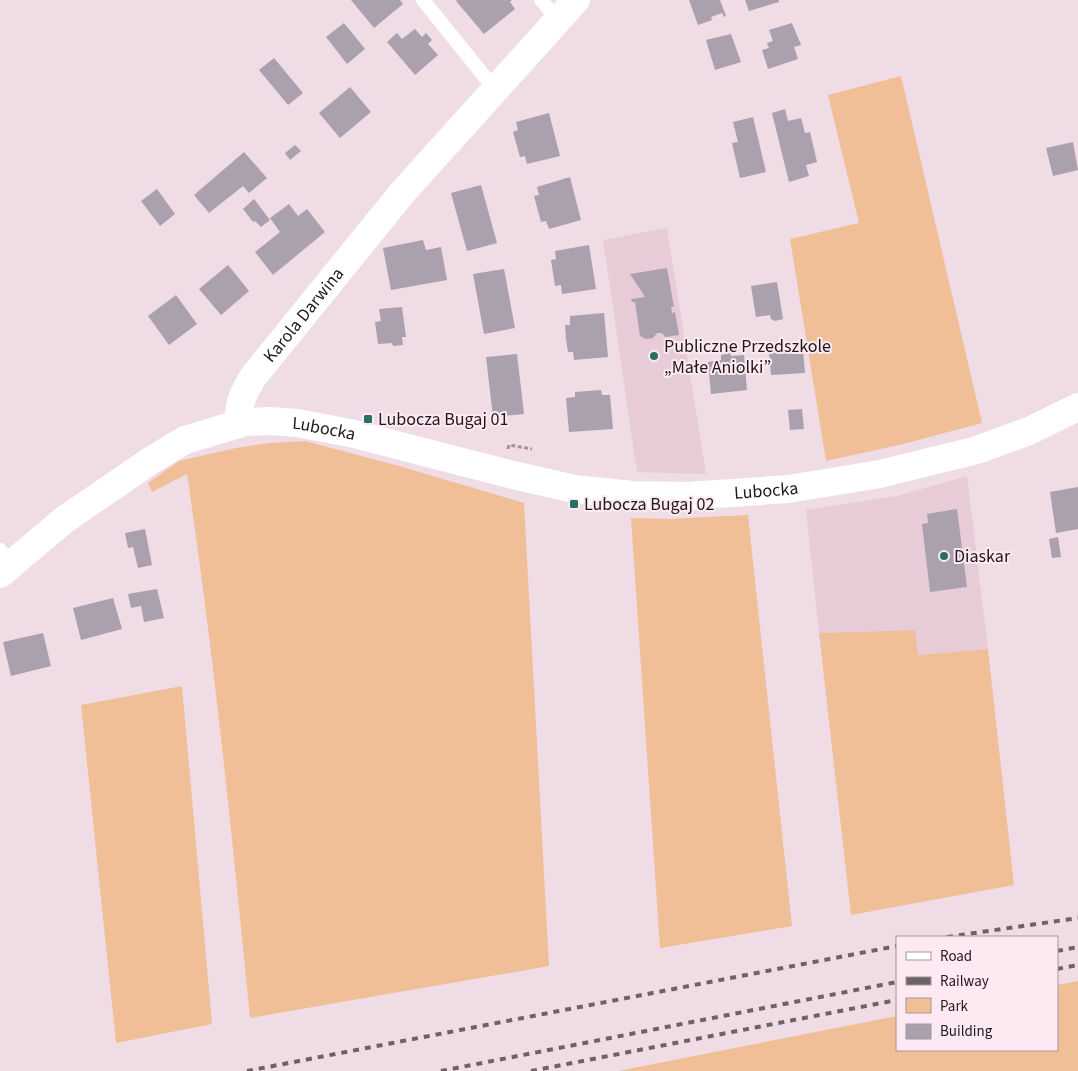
<svg xmlns="http://www.w3.org/2000/svg" width="1078" height="1071" font-family="'Source Sans 3',sans-serif">
<rect width="100%" height="100%" fill="#efdce4"/>
<g fill="#e7ccd7">
<polygon points="667,228 706,474 637,472 603,240"/>
<polygon points="967,476 988,649 918,655 914,630 819,633 806,510 897,496"/>
</g>
<g fill="#f0bf98">
<polygon points="901,76 982,423 903,444 826,461 790,239 859,223 828,95"/>
<path d="M305 441 399 466 524 503 549 966 250 1018C232 836 214 655 187 474L152 492 148 483 179 461 236 448 270 443Z"/>
<polygon points="748,515 792,926 660,948 631,518 668,519"/>
<polygon points="915,630 918,655 988,649 1014,885 851,915 819,633"/>
<polygon points="182,686 212,1024 116,1043 81,705"/>
<polygon points="1078,981 1078,1071 618,1071 897,1016 897,1050 1057,1050 1057,985"/>
</g>
<g fill="#aaa0ae">
<polygon points="351,0 400,0 403,4 374,28"/>
<polygon points="457,0 512,0 510,2 515,9 484,34 456,1"/>
<polygon points="689,0 720,0 726,16 724,17 722,13 711,17 712,20 698,25"/>
<polygon points="745,0 779,0 779,2 749,11"/>
<polygon points="344,23 365,49 347,64 326,37"/>
<polygon points="792,23 801,45 794,47 798,59 768,69 762,50 769,48 767,43 773,41 769,30"/>
<polygon points="415,29 422,37 426,33 432,40 428,44 438,55 415,75 387,42 397,33 402,39"/>
<polygon points="731,34 741,62 715,70 706,40"/>
<polygon points="274,58 303,93 288,105 259,70"/>
<polygon points="350,87 371,112 340,138 319,113"/>
<polygon points="785,109 788,121 801,118 805,133 810,132 817,162 806,165 809,176 789,182 772,113"/>
<polygon points="549,113 560,156 527,164 525,156 520,157 513,132 518,130 516,122"/>
<polygon points="753,117 766,172 740,178 732,143 738,142 733,122"/>
<polygon points="1073,142 1078,170 1053,176 1046,148"/>
<polygon points="295,145 301,151 290,160 285,153"/>
<polygon points="244,152 267,178 249,193 243,186 209,213 194,195"/>
<polygon points="570,177 581,220 549,229 546,221 541,222 534,196 539,195 537,187"/>
<polygon points="481,185 497,243 467,251 451,193"/>
<polygon points="157,189 175,214 160,226 141,201"/>
<polygon points="254,199 270,220 261,227 255,221 253,222 243,209"/>
<polygon points="289,204 298,216 307,209 325,232 273,275 255,252 280,232 270,218"/>
<polygon points="423,240 426,250 441,247 447,280 391,290 383,248"/>
<polygon points="589,245 596,289 562,294 561,285 555,286 551,260 556,259 555,251"/>
<polygon points="228,265 249,291 221,315 199,289"/>
<polygon points="667,268 674,307 671,307 672,313 675,312 679,335 665,337 662,333 657,333 653,338 646,339 640,336 635,302 632,302 631,299 645,297 630,274"/>
<polygon points="504,269 515,328 484,334 473,274"/>
<polygon points="777,282 783,319 775,321 771,319 770,315 756,317 751,286"/>
<polygon points="176,295 197,324 169,345 148,316"/>
<polygon points="402,307 406,337 402,337 403,345 393,346 392,343 378,344 375,322 381,321 379,309"/>
<polygon points="604,313 608,357 574,360 573,352 568,352 566,339 565,325 570,325 570,316"/>
<polygon points="803,351 805,373 771,375 769,353"/>
<polygon points="730,353 731,356 744,355 747,390 711,394 708,362 721,360 721,355"/>
<polygon points="517,354 524,414 493,417 486,357"/>
<polygon points="601,390 602,395 610,395 613,429 569,432 566,398 575,397 575,392"/>
<polygon points="802,409 804,429 790,430 788,410"/>
<polygon points="1078,487 1078,529 1056,533 1050,492"/>
<polygon points="957,509 967,587 930,592 922,524 928,523 927,514"/>
<polygon points="145,529 152,565 138,568 133,547 128,548 125,533"/>
<polygon points="1058,537 1061,557 1052,558 1049,539"/>
<polygon points="157,589 164,618 144,622 141,606 131,608 128,594"/>
<polygon points="113,598 122,629 81,640 73,608"/>
<polygon points="43,633 51,666 11,676 3,642"/>
</g>
<g fill="none" stroke-linecap="round" stroke-linejoin="round">
<polyline stroke="#a09298" stroke-width="3" stroke-dasharray="4 2.5" stroke-linecap="butt" points="508,449 509,445 532,449"/>
<g stroke="#fff" stroke-width="14">
<polyline points="423,0 485,77"/>
<polyline points="541,0 558,20"/>
<polyline points="0,550 12,565"/>
</g>
<path stroke="#fff" stroke-width="28" id="s1" d="M239 424C238 403 243 394 253 377L402 193 576 0"/>
<path stroke="#fff" stroke-width="28" id="s2" d="M0 574 64 520 150 461 185 440 245 422 270 421 297 423 350 433 509 474 574 489 633 495 688 496 788 489 880 474 977 450 1029 431 1078 407"/>
<g stroke="#6d6266" stroke-width="4" stroke-dasharray="6 6" stroke-linecap="butt">
<polyline points="947,937 1078,918"/>
<polyline points="1057,951 1078,947"/>
<polyline points="1057,969 1078,965"/>
<polyline points="247,1071 897,946"/>
<polyline points="441,1071 897,982"/>
<polyline points="531,1071 897,1000"/>
</g>
</g>
<g fill="#276e64" stroke="#fde9f1" stroke-width="2">
<circle cx="654" cy="356" r="5"/>
<rect x="363" y="414" width="10" height="10" rx="2.5"/>
<rect x="569" y="499" width="10" height="10" rx="2.5"/>
<circle cx="944" cy="556" r="5"/>
</g>
<g text-anchor="middle" dominant-baseline="central" stroke-width="4" stroke-linejoin="round" paint-order="stroke">
<g font-size="18" fill="#1f191b" stroke="#fde9f1">
<text stroke="none"><textPath href="#s1" startOffset="130">Karola Darwina</textPath></text>
<text stroke="none"><textPath href="#s2" startOffset="371">Lubocka</textPath></text>
<text stroke="none"><textPath href="#s2" startOffset="821">Lubocka</textPath></text>
</g>
<g font-size="18" fill="#1f191b" stroke="#fde9f1" text-anchor="start">
<text x="664" y="346">Publiczne Przedszkole<tspan x="664" dy="21">„Małe Aniolki”</tspan></text>
<text x="378" y="419">Lubocza Bugaj 01</text>
<text x="584" y="504">Lubocza Bugaj 02</text>
<text x="954" y="556">Diaskar</text>
</g>
</g>
<rect x="896" y="936" width="162" height="115" fill="#fde9f1" stroke="#a4969b"/>
<rect x="906" y="952" width="25" height="8" fill="#ffffff" stroke="#a4969b"/>
<text x="940" y="961" font-size="15" fill="#1f191b">Road</text>
<rect x="906" y="977" width="25" height="8" fill="#6d6266" stroke="#a4969b"/>
<text x="940" y="986" font-size="15" fill="#1f191b">Railway</text>
<rect x="906" y="998" width="25" height="15" fill="#f0bf98" stroke="#a4969b"/>
<text x="940" y="1011" font-size="15" fill="#1f191b">Park</text>
<rect x="906" y="1024" width="25" height="15" fill="#aaa0ae" stroke="#a4969b"/>
<text x="940" y="1036" font-size="15" fill="#1f191b">Building</text>
</svg>
